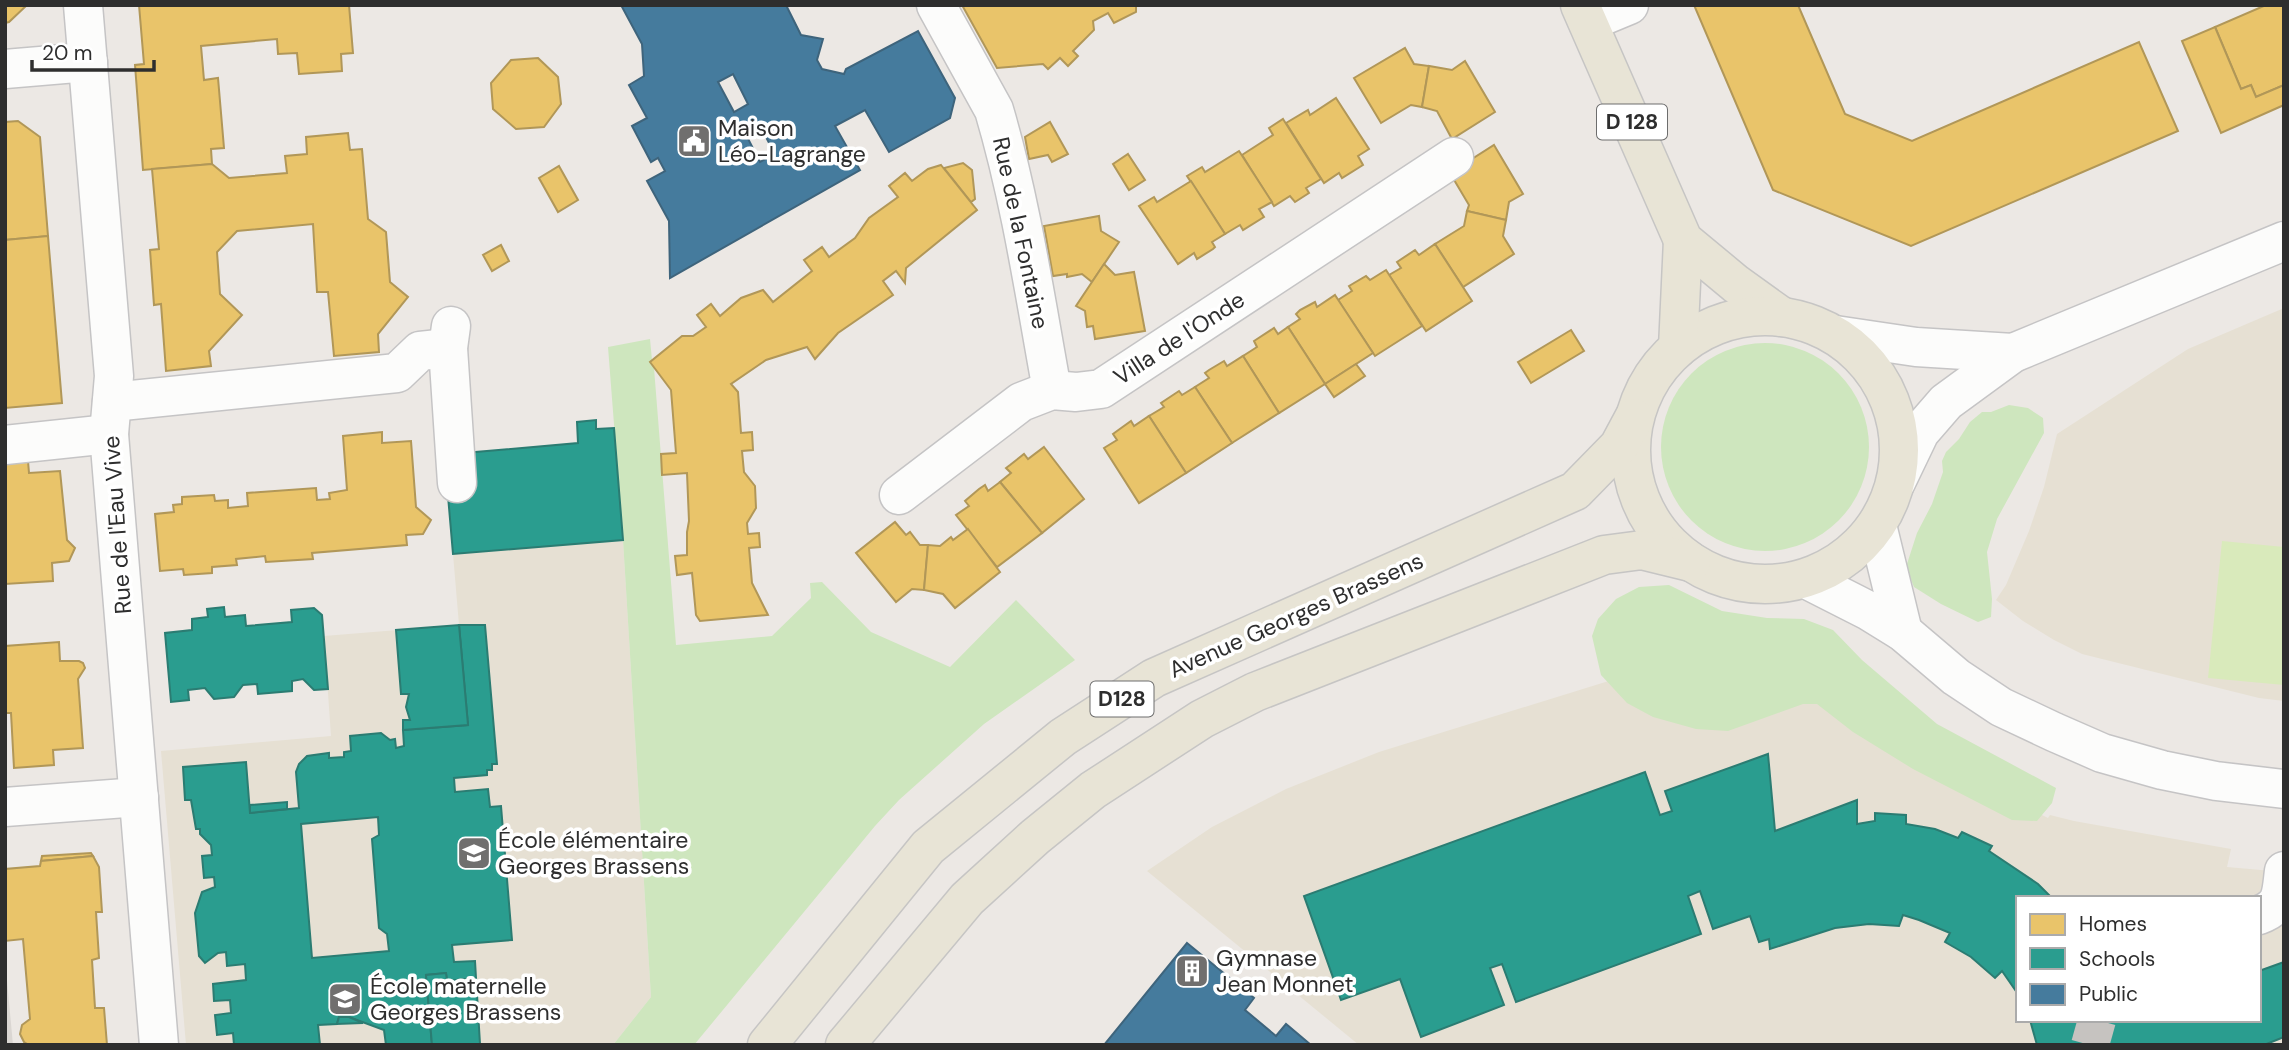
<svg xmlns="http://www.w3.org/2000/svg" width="2289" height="1050" font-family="'DM Sans',sans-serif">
<rect width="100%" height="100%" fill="#ece8e4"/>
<g fill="#e6e0d3" fill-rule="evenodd">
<polygon points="2284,308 2284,701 2259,698 2082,654 2054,640 2023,621 1996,600 2006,585 2029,531 2044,487 2057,434 2188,349"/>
<polygon points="623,540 651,997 613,1045 186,1045 161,751 331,736 324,636 459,625 453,554"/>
<path d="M1686 657 1755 672 2048 818 2050 815 2074 821 2231 849 2227 867 2284 872V1045H1359L1147 871 1212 827 1286 789 1379 752ZM2018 898H2259V1020H2018Z"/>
</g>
<g fill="#cee6be">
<polygon points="650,339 652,360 650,362 654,368 676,645 772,636 811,598 810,583 822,582 871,632 950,667 1016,600 1075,660 984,724 899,800 875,826 694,1045 613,1045 651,997 623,540 608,347"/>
<circle cx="1765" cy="447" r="104"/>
<polygon points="2009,405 2028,408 2043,418 2044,433 1997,519 1987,552 1992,599 1991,617 1978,622 1941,604 1914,587 1906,567 1917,533 1932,504 1943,472 1942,461 1946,452 1959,439 1970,422 1982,412 1991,412"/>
<polygon points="1669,585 1722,611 1767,618 1804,619 1833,630 1862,660 1937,724 2056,788 2052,803 2037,821 2012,820 1913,769 1853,732 1817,704 1803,704 1728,731 1696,729 1653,717 1627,703 1601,675 1592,636 1598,619 1616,599 1639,587"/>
</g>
<polygon fill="#d9eabb" points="2222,541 2284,547 2284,685 2208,678"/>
<polygon fill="#dad6d2" points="5,959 13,1045 5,1045"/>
<g fill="#e9c46a" stroke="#b19758" stroke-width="2">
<polygon points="5,5 27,5 9,22 5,23"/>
<polygon points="139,5 349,5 353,53 341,54 342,71 299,74 297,53 278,54 277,39 201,46 204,80 218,78 224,148 211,149 212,164 143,170 135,65 144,64"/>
<polygon points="962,5 1136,5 1136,12 1114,23 1108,13 1093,21 1094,30 1073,51 1078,56 1068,66 1060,58 1048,69 1043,64 997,68"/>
<polygon points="1694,5 1798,5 1845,114 1912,141 2139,42 2178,131 1911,246 1773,190"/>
<polygon points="2266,5 2284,5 2284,85 2256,97 2251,85 2241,89 2215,27"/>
<polygon points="2215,27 2241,89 2251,85 2256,97 2284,85 2284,105 2221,133 2182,41"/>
<polygon points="1405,48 1414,64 1429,66 1422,107 1411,105 1381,123 1354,78"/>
<polygon points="538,58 558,77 561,104 544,127 516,129 493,109 491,83 511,60"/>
<polygon points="1465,61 1495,112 1452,139 1437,111 1422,107 1429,66 1452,70"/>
<polygon points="1336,98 1369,149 1358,156 1363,165 1342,178 1339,173 1324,183 1286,123 1308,110 1310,115"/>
<polygon points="1283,119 1321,179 1306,188 1309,193 1295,202 1290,196 1274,206 1242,155 1273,135 1269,128"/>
<polygon points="18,121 40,137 48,236 5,240 5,122"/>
<polygon points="1050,122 1068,154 1052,162 1048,155 1029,159 1025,137"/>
<polygon points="348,133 350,150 362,149 368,219 386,232 390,282 408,297 378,334 379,352 334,356 328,292 317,292 313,224 237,231 217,252 220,294 242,315 209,351 211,366 166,371 161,304 154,305 150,250 159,249 152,169 212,164 229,178 287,173 285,156 307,154 306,137"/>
<polygon points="1494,145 1523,194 1509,202 1506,220 1467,211 1469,205 1450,173"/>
<polygon points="1239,151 1272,202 1259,209 1264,217 1243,230 1240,225 1225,234 1187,176 1202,167 1205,172"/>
<polygon points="1128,154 1145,180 1129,190 1113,164"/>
<polygon points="963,163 972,170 975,199 971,202 944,168"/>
<polygon points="941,165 977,210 906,268 905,283 896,271 883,281 893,295 838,333 815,359 807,347 766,360 731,384 738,392 741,433 752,432 753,450 742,451 744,472 755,486 756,508 747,523 748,534 759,533 760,547 749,548 752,583 768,615 700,621 696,615 692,573 677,575 675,556 687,555 687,532 689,521 687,473 662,475 661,454 676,453 671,390 650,362 682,336 693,336 706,327 697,315 711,304 720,316 741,298 763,290 773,302 812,271 804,260 822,247 829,257 855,238 869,218 898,197 889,186 905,173 912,181 928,169"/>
<polygon points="559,166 578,200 558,212 539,178"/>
<polygon points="1191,181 1225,234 1212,242 1215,247 1213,249 1197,259 1194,253 1178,264 1139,206 1154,197 1157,202"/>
<polygon points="1467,211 1506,220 1503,236 1514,254 1463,287 1435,244 1464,226"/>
<polygon points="1099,216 1101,231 1119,242 1092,282 1082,274 1067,277 1067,274 1053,276 1044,226"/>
<polygon points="48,236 62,403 5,408 5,240"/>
<polygon points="1435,244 1472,301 1426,331 1389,275 1401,268 1397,262 1415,250 1419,255"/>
<polygon points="501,245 509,261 492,271 483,255"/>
<polygon points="1104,264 1115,275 1134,272 1145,331 1095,339 1093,326 1087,327 1085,311 1076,306"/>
<polygon points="1386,270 1422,326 1375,356 1338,300 1352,291 1349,286 1366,276 1370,280"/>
<polygon points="1335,295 1373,353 1325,384 1288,327 1300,319 1296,314 1300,310 1315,302 1317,307"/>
<polygon points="1288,327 1325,384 1279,413 1243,356 1257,347 1254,341 1274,328 1278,334"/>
<polygon points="1571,330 1584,351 1531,383 1518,362"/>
<polygon points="1243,356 1279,413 1232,443 1195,387 1209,378 1205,373 1209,370 1224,361 1227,366"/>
<polygon points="1356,364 1365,376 1334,397 1325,384"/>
<polygon points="1195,387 1232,443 1186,473 1149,416 1164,407 1161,403 1179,391 1182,395"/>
<polygon points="1149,416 1186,473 1139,503 1104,448 1117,440 1113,434 1117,431 1131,421 1134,426"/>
<polygon points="382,432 382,443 411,441 416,507 431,520 423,534 406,535 407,545 312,553 313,559 266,562 265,556 236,559 237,565 212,567 212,573 184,575 183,569 160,571 155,514 174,512 173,505 182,504 182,497 214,495 215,501 228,500 228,508 248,506 247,493 316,488 317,500 330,499 329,493 347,490 343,436"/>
<polygon points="1044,447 1084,499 1042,533 1000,482 1011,473 1006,468 1010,465 1024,454 1028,459"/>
<polygon points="28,461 29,473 60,471 67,540 75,548 69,561 52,563 53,581 5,584 5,463"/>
<polygon points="1000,482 1042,533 997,567 956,515 969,506 965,501 979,489 985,485 988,491"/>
<polygon points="895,522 906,535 910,532 920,545 928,545 924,590 912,589 896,602 856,553"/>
<polygon points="968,529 1000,572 955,608 943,594 924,590 928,545 940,546 951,537 953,540"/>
<polygon points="59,642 60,661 79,661 83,663 85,668 78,679 83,748 53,750 54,765 14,768 11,713 5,713 5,646"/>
<polygon points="91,853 93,856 41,861 42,856"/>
<polygon points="93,856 99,867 102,912 96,912 99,958 92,960 95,1008 104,1008 107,1045 29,1045 24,1042 20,1034 22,1025 30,1019 23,939 5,941 5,869 40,866 41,861"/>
</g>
<g fill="#2a9d8f" stroke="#2b7c72" stroke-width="2" fill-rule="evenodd">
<polygon points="596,420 596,429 614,428 623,540 453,554 447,484 464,453 578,443 577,422"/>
<polygon points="224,607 225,617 245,615 246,626 292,622 291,610 314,608 322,615 328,689 314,690 303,679 292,681 292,691 258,694 257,684 243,685 234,697 214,699 205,688 188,690 189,700 171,702 165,633 192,630 192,619 208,617 207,609"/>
<path d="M459 625H485L497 764H492V770H487V775L454 778 455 792 488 789 490 807 501 806 512 940 452 945 454 962 475 961 476 978 447 981 446 973 426 975 432 1045H386L384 1030 349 1017H339L337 1024 318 1025 320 1045H234L233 1033 217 1035 215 1015 231 1013 230 1000 214 1001 213 984 246 980 245 964 227 966 226 952 218 953 205 963 199 956 195 913 202 892 215 887 214 877 204 878 202 856 212 855 211 845 200 834V829H196L191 800H185L183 767 246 762 250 813 299 808 296 772 299 764 307 756 329 753V758L344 757V752L351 751 350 736 381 733 390 740 395 739 396 748 404 746 403 730 468 725ZM378 817 379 835 372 839 379 928 387 934 389 951 312 958 301 824Z"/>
<polygon points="459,625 468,725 403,730 403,720 410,720 406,707 409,694 401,694 396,630"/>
<polygon points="1768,754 1775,831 1857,800 1857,824 1875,821 1875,813 1906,815 1906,824 1935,829 1958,838 1962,832 1992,846 1989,851 2038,884 2052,898 2018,898 2018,994 2002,971 1995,978 1971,957 1945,942 1950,933 1919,920 1903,915 1899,926 1869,924 1835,928 1770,949 1769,939 1759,942 1750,916 1713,929 1700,891 1688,896 1701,934 1516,1002 1502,964 1490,968 1504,1005 1421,1037 1400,979 1341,1000 1304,896 1645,772 1660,815 1672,811 1665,791"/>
<polygon points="287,802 287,809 250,813 250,805"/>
<polygon points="2284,962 2284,1037 2264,1045 2037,1045 2030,1020 2259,1020 2259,971"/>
<polygon points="446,973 447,981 476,978 480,1044 432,1045 426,975"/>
<polygon points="339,1017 349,1017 363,1023 337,1024"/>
</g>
<g fill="#457b9d" stroke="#3e647c" stroke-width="2" fill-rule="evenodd">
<path d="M621 5H786L801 35 823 39 817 60 822 69 844 74 846 69 918 31 955 98 950 118 889 152 865 110 835 126 860 170 670 278 669 221 647 181 665 171 658 158 651 162 632 126 647 118 629 85 644 76 642 44ZM733 74 748 104 734 112 718 82ZM758 122 775 154 760 162 743 129Z"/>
<polygon points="1187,943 1254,998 1245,1010 1276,1036 1286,1024 1311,1045 1104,1045"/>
</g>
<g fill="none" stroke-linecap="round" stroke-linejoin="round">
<polyline stroke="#c6c3c0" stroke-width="38" stroke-dasharray="38 19" stroke-linecap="butt" points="2090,1045 2097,1020"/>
<g stroke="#c5c4c5" stroke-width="41">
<g id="minor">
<polyline points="83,5 114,376 109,434 159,1045"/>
<path d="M936 5 994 110C1021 201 1035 297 1052 390"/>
<polyline points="1588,22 1629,5"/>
<polyline points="5,69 88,62"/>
<polyline points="451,326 448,348 457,483"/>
<polyline points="1835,335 1916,347 2013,353"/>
<polyline points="112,402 397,373 420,351 448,348"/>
<polyline points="5,445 109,434"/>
<polyline points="1896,482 1920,432 1946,402 2013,353 2284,241"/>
<polyline points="899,495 1021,402 1052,390 1076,392 1101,389 1454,157"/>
<polyline points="1877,525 1903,632"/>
<polyline points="1806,579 1869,611 1903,632 1956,677 2001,707 2054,732 2102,753 2162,770 2216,781 2284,789"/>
<polyline points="5,807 139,797"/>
<path d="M2259 915C2283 906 2281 894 2284 871"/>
</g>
</g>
<g stroke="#c6c5c4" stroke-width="41">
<g id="major">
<polyline points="1580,5 1683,240 1736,284 1782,317"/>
<circle cx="1765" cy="450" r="134"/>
<polyline points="1678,348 1683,240"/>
<polyline points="767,1045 928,847 1063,737 1154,678 1575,491 1619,446 1634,418"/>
<polyline points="845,1045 967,899 1035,837 1093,790 1202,719 1255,692 1604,555 1642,550 1691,562"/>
</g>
</g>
<use href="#minor" stroke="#fcfcfb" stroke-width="38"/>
<use href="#major" stroke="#e8e4d6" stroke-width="38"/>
</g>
<defs>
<g id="civic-square" transform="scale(1.75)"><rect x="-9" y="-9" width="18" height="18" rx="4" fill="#706f6e" stroke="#fff"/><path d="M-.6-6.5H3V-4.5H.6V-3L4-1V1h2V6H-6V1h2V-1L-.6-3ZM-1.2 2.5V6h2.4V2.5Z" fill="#fff"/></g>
<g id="school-square" transform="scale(1.75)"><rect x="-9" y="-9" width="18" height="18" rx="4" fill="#706f6e" stroke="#fff"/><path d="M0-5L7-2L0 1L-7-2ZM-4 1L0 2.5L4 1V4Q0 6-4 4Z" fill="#fff"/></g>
<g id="building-square" transform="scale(1.75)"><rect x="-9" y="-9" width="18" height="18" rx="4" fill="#706f6e" stroke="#fff"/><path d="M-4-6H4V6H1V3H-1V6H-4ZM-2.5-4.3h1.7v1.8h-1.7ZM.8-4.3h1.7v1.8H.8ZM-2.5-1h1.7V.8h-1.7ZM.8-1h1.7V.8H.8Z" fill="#fff"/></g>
</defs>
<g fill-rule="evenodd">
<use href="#civic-square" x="694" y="141"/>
<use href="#school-square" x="474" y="853"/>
<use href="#building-square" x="1192" y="971"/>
<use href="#school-square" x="345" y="999"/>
</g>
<g text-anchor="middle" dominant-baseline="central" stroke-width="7" stroke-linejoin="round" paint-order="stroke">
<g fill="#fff" stroke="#6d6d6d" stroke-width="2">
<rect x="1597" y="104.5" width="70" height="35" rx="5"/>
<rect x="1090.5" y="681.5" width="63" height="35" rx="5"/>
</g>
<g font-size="21" font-weight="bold" fill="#2e2e2e">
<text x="1632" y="122">D 128</text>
<text x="1122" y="699">D128</text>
</g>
<g font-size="23" fill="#2e2e2e" stroke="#fff" text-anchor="start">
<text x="718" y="128">Maison<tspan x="718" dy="26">Léo-Lagrange</tspan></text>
<text x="498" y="840">École élémentaire<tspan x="498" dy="26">Georges Brassens</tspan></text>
<text x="1216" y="958">Gymnase<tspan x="1216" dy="26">Jean Monnet</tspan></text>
<text x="370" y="986">École maternelle<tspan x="370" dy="26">Georges Brassens</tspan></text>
</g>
<g font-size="23" fill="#2e2e2e" stroke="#fff">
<text transform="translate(1021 233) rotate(78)">Rue de la Fontaine</text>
<text transform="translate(1179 338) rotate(-33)">Villa de l'Onde</text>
<text transform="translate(117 525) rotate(-94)">Rue de l'Eau Vive</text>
<text transform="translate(1296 615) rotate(-24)">Avenue Georges Brassens</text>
</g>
</g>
<rect width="2289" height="1050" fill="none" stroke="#2e2e2e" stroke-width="14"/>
<rect x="2016" y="896" width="245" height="126" fill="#ffffff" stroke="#ababab" stroke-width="2"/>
<rect x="2030" y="914" width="35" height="21" fill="#e9c46a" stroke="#ababab" stroke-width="2"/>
<text x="2079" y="931" font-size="21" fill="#2e2e2e">Homes</text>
<rect x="2030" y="948" width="35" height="21" fill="#2a9d8f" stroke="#ababab" stroke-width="2"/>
<text x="2079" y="966" font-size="21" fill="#2e2e2e">Schools</text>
<rect x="2030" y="984" width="35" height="21" fill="#457b9d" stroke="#ababab" stroke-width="2"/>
<text x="2079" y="1001" font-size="21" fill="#2e2e2e">Public</text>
<path d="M32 60v10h122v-10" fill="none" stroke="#2e2e2e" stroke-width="3.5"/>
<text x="42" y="60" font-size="21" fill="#2e2e2e" stroke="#ffffff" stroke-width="5" paint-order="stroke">20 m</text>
</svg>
